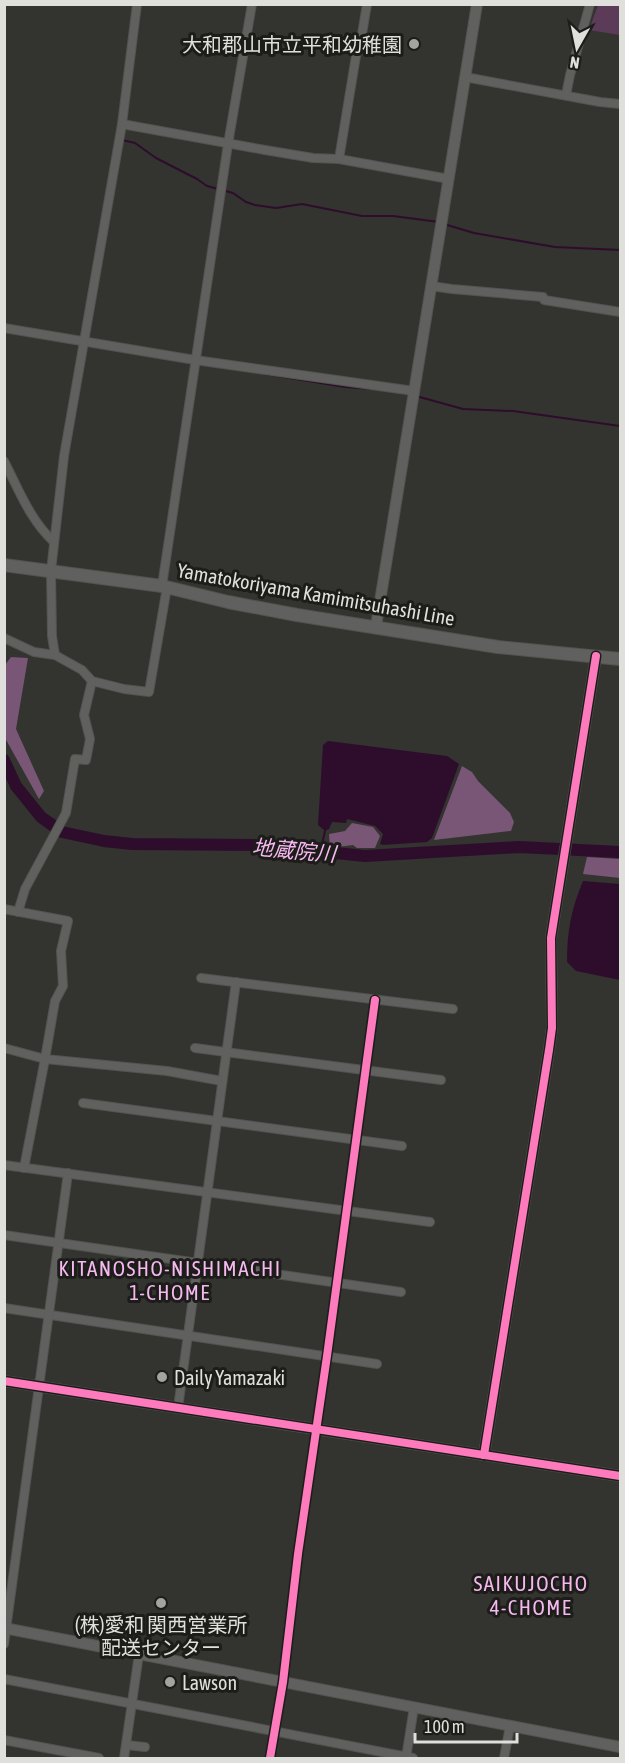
<svg xmlns="http://www.w3.org/2000/svg" width="625" height="1763" font-family="'Asap Condensed','Noto Sans JP',sans-serif">
<rect width="100%" height="100%" fill="#333330"/>
<polygon fill="#5c3b59" points="598,5 620,5 620,35 589,30"/>
<g fill="#795576">
<polygon points="11,657 28,658 16,729 44,791 39,799 5,738 5,665"/>
<polygon points="462,766 472,772 478,781 510,813 514,822 511,831 434,840"/>
<polygon points="352,823 373,827 380,836 375,848 357,848 353,845 330,848 329,834 345,831"/>
<polygon points="587,857 620,859 620,878 583,874"/>
</g>
<g fill="#2e0d2c">
<polygon points="328,741 447,756 459,764 432,838 427,842 383,845 380,844 383,834 375,826 347,819 346,823 332,822 329,829 325,831 318,825 323,745"/>
<path d="M583 881 620 884V980L576 971 567 962C567 931 571 910 583 881Z"/>
</g>
<g fill="none" stroke-linecap="round" stroke-linejoin="round">
<g stroke="#2e0d2c" stroke-width="2">
<polyline points="122,140 135,143 156,158 197,179 207,186 233,193 246,202 255,205 276,208 302,204 362,216 393,216 439,222"/>
<polyline points="444,224 474,233 555,247 620,250"/>
<polyline points="265,374 345,387 372,389"/>
<polyline points="416,396 463,409 513,411 620,426"/>
<polyline points="320,853 325,831"/>
</g>
<polyline stroke="#2e0d2c" stroke-width="12" points="4,760 16,786 41,817 62,832 104,841 132,844 258,845 365,856 519,847 620,852"/>
<g stroke="#52524f" stroke-width="10">
<g id="minor">
<polyline points="465,77 600,102 620,104"/>
<polyline points="566,95 570,75 590,4"/>
<polyline points="122,124 265,150 313,158 339,159 449,179"/>
<polyline points="339,159 356,56 361,40 367,4"/>
<polyline points="431,286 452,289 543,297 544,300 620,312"/>
<polyline points="4,328 195,360 414,391"/>
<path d="M4 461C19 490 30 520 54 542"/>
<polyline points="162,586 228,144 252,4"/>
<polyline points="4,638 34,652 55,655 82,670 92,681 124,689 149,692 167,587"/>
<polyline points="55,655 52,636 51,571 64,456 122,124 137,4"/>
<polyline points="4,909 68,921 61,951 63,986 55,1001 45,1059 167,1071 222,1081"/>
<polyline points="18,912 25,889 66,813 75,759 86,760 90,739 84,715 92,681"/>
<polyline points="201,978 453,1009"/>
<polyline points="4,1048 45,1059 24,1168"/>
<polyline points="195,1048 441,1080"/>
<polyline points="83,1103 402,1146"/>
<polyline points="4,1165 430,1222"/>
<polyline points="4,1235 401,1292"/>
<polyline points="4,1308 377,1364"/>
<polyline points="178,1408 236,982"/>
<polyline points="4,1644 68,1173"/>
<polyline points="4,1679 413,1758"/>
<polyline points="4,1740 99,1758"/>
<polyline points="126,1745 145,1747"/>
<polyline points="124,1758 139,1654"/>
<polyline points="270,1758 283,1682 298,1554 327,1356 375,1000"/>
<polyline points="406,1758 414,1707"/>
<polyline points="504,1758 510,1726"/>
</g>
</g>
<g stroke="#52524f" stroke-width="12">
<g id="tertiary">
<polyline points="376,626 477,4"/>
<polyline points="4,1381 620,1476"/>
<polyline points="484,1455 549,1050 552,1028 551,938 596,656"/>
<polyline points="4,1628 620,1747"/>
</g>
</g>
<g stroke="#52524f" stroke-width="14">
<polyline id="secondary" points="4,565 162,586 228,602 297,615 498,647 620,659"/>
</g>
<use href="#minor" stroke="#60605e" stroke-width="8"/>
<use href="#tertiary" stroke="#60605e" stroke-width="10"/>
<use href="#secondary" stroke="#60605e" stroke-width="12"/>
<g stroke="#1c1c19" stroke-width="11">
<g id="cycleway">
<polyline points="4,1381 620,1476"/>
<polyline points="484,1455 549,1050 552,1028 551,938 596,656"/>
<polyline points="270,1758 283,1682 298,1554 327,1356 375,1000"/>
</g>
</g>
<use href="#cycleway" stroke="#fd7abc" stroke-width="8"/>
</g>
<g fill="#a3a39f" stroke="#1c1c19" stroke-width="2">
<circle cx="414" cy="44" r="6"/>
<circle cx="162" cy="1377" r="6"/>
<circle cx="161" cy="1603" r="6"/>
<circle cx="170" cy="1682" r="6"/>
</g>
<g text-anchor="middle" dominant-baseline="central" stroke-width="6" stroke-linejoin="round" paint-order="stroke">
<g font-size="20" fill="#dfdfdb" stroke="#1c1c19" text-anchor="start">
<text x="402" y="44" text-anchor="end">大和郡山市立平和幼稚園</text>
<text x="174" y="1377">Daily Yamazaki</text>
<text x="161" y="1624" text-anchor="middle">(株)愛和 関西営業所<tspan x="161" dy="23">配送センター</tspan></text>
<text x="182" y="1682">Lawson</text>
</g>
<g font-size="20" fill="#dfdfdb" stroke="#1c1c19">
<text transform="translate(316 594) rotate(10)">Yamatokoriyama Kamimitsuhashi Line</text>
</g>
<g font-size="21" font-style="italic" fill="#f9b8f4" stroke="#1c1c19">
<text transform="translate(294 850) rotate(5)">地蔵院川</text>
</g>
<g font-size="21" letter-spacing="1.5" fill="#f5b9f0" stroke="#1c1c19">
<text x="170" y="1268">KITANOSHO-NISHIMACHI<tspan x="170" dy="24">1-CHOME</tspan></text>
<text x="531" y="1583">SAIKUJOCHO<tspan x="531" dy="24">4-CHOME</tspan></text>
</g>
</g>
<rect width="625" height="1763" fill="none" stroke="#dfdfdb" stroke-width="12"/>
<g transform="translate(577 48) rotate(189)" stroke="#1c1c19" stroke-width="4.5" paint-order="stroke">
<path d="M0-4.5L10 22L0 15L-10 22Z" fill="#dfdfdb"/>
<text y="-9" font-size="16" font-weight="bold" text-anchor="middle" fill="#dfdfdb">N</text>
</g>
<path d="M415 1733v9h102v-9" fill="none" stroke="#dfdfdb" stroke-width="3"/>
<text x="424" y="1733" font-size="18" fill="#dfdfdb" stroke="#1c1c19" stroke-width="4.5" paint-order="stroke">100 m</text>
</svg>
